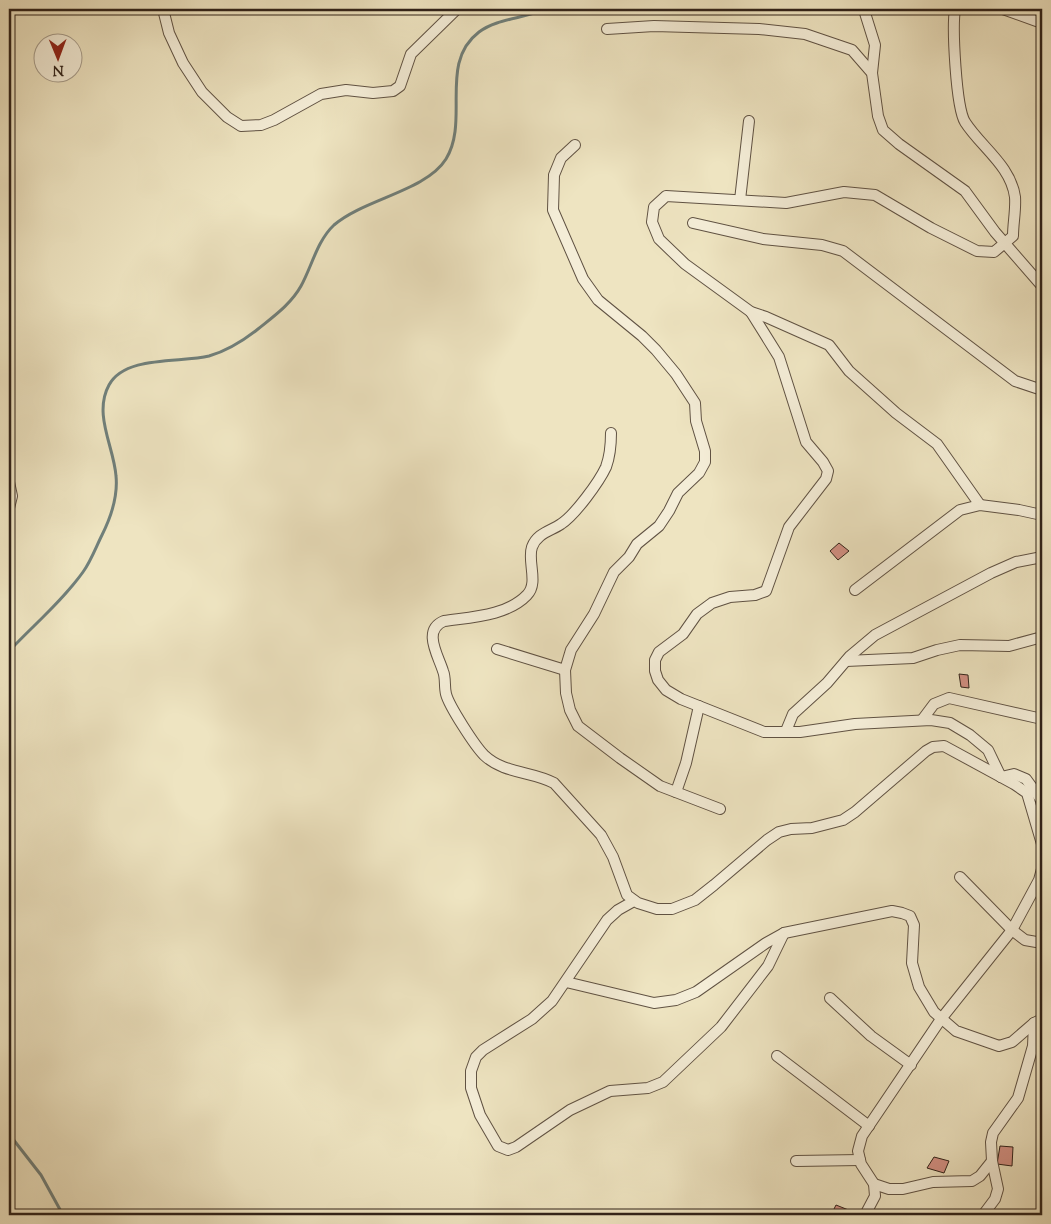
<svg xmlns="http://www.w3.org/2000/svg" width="1051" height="1224" font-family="'Sorts Mill Goudy',serif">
<rect width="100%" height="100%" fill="#eee4c1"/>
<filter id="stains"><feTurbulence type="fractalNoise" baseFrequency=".004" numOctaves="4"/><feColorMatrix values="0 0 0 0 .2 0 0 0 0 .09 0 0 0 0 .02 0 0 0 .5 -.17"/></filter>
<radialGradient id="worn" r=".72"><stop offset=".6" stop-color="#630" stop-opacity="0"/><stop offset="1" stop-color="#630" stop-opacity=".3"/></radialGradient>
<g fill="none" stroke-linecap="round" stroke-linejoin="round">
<g stroke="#707f7a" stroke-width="3">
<path d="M9 655 13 647C36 623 63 600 83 572 91 561 96 547 102 535 111 517 118 496 116 476 114 447 93 414 109 385 125 355 181 363 209 356 226 351 244 340 258 329 274 316 291 304 301 286 312 266 317 241 334 225 364 199 426 191 446 159 470 120 438 63 479 32 498 18 524 19 545 9"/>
<polyline points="9,1134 41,1175 63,1215"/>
</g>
</g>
<g fill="#d49185" stroke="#302219">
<polygon points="839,543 849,551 838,560 830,551"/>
<polygon points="959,674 968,675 969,688 961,687"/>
<polygon points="1000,1146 1013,1147 1012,1166 997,1164"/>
<polygon points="934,1157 949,1161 944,1173 927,1168"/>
<polygon points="836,1205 851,1211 849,1215 831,1215"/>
</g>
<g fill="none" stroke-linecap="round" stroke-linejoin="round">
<g stroke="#605243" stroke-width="12">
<g id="minor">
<polyline points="163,9 169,33 183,63 202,92 227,117 241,126 261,125 274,120 321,94 346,90 373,93 393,91 400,86 411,54 457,9"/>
<polyline points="867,9 865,13 875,45 872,73"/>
<path d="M955 9C952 28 956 107 965 122 981 147 1011 166 1015 197 1016 210 1013 223 1013 236L994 252 977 251 931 228 875 195 844 192 786 203 666 196 654 207 652 222 659 239 685 264 751 312 766 317 829 345 849 371 896 413 937 444 980 505"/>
<polyline points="1003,9 1042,23"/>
<polyline points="607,29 654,26 759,29 805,34 852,50 872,73 878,116 883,130 899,144 965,191 995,232 1042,286"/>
<polyline points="575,145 561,158 554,175 553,210 583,279 598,300 642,336 656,350 676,374 695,403 696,421 705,451 705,462 699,473 678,493 669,511 659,526 637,544 629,557 614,572 594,614 571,650 565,670 566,693 570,710 578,726 620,758 660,786 720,809"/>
<polyline points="740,200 749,121"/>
<polyline points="693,223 763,239 822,245 843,251 1015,381 1042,390"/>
<polyline points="751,312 779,357 806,442 823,462 828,471 826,479 789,527 766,591 755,595 730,597 712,603 697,614 683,634 659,652 655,660 655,671 658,680 666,690 681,699 764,732 800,732 855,724 931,720 950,723 970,735 988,750 1001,777"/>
<path d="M611 433C611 445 610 456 606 467 599 482 575 515 561 524 551 531 537 533 532 547 527 561 539 583 527 595 507 616 471 617 444 621 422 630 438 655 443 671 446 678 444 686 446 694 449 706 475 746 484 755 504 774 532 771 554 783L601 835 613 857 627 895 638 903 657 909H672L695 900 714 885 767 840 779 832 791 829 812 828 843 820 855 812 926 751 933 747 944 746 1014 784 1027 793 1042 844"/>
<polyline points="9,482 12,496 9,508"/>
<polyline points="855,590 960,510 980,505 1019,510 1042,515"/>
<polyline points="497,649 565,670"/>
<polyline points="846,661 913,658 937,650 960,645 1009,646 1042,637"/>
<polyline points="922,720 934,704 949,698 1042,719"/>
<polyline points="786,731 793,714 827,683 850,656 875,635 991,573 1016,562 1042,557"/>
<polyline points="1001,777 1014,774 1026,779 1042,801"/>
<polyline points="676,792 686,763 699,706"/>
<polyline points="960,877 1012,930 1025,940 1042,943"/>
<polyline points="634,901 618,910 607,920 552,1001 532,1019 483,1050 476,1057 471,1071 471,1088 480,1115 498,1146 508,1150 516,1147 570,1110 610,1091 648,1088 663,1082 721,1027 768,966 784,933"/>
<polyline points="566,982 654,1003 676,1000 696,992 766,943 784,933 892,911 902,913 910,916 914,925 912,963 919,987 934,1012 956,1031 999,1046 1012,1042 1034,1023 1042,1019"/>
<polyline points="830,998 871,1036 911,1065"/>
<polyline points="777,1056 869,1126"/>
<polyline points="796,1161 860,1160"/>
<polyline points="874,1184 889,1189 903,1189 933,1182 972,1181 980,1176 992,1161"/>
<polyline points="865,1215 875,1196 874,1184 861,1164 858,1151 862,1136 941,1019 1012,930 1039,880 1042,869"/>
<polyline points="983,1215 995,1199 998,1189 992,1161 991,1142 993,1133 1018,1098 1033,1046 1034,1023"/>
</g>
</g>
<use href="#minor" stroke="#f4edd7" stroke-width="10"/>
</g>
<rect width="1051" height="1224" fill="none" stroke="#eee4c1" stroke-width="30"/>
<rect x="10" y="10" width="1031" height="1204" fill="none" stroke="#302219" stroke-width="2.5"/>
<rect x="15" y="15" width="1021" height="1194" fill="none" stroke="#302219"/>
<g transform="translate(58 58) rotate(179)"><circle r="24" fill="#f4edd7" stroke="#a69c8b"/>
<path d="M0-4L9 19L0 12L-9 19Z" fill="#8f2418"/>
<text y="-8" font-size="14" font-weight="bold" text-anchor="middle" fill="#302219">N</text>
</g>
<rect width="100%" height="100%" filter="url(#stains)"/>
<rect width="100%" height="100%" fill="url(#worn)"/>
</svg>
